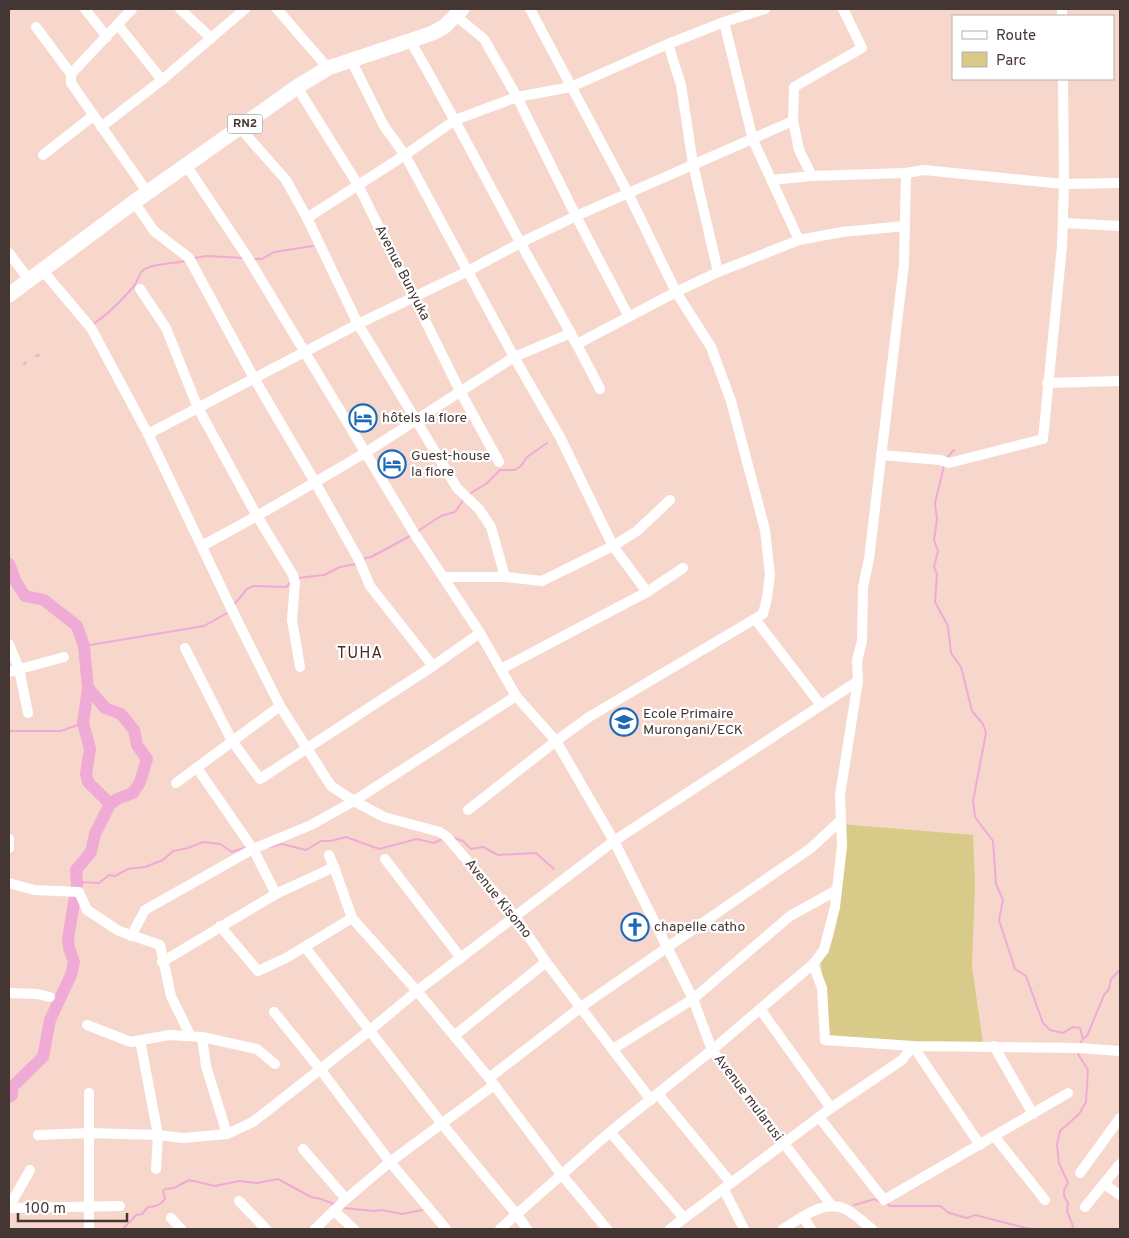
<svg xmlns="http://www.w3.org/2000/svg" width="1129" height="1238" font-family="Overpass,sans-serif">
<rect width="100%" height="100%" fill="#f7d7cb"/>
<path fill="#d8cb89" d="M840 824 973 835 975 884 972 967 984 1050 827 1035 821 962C845 935 840 859 840 824Z"/>
<g fill="none" stroke-linecap="round" stroke-linejoin="round">
<g stroke="#f0aad6" stroke-width="2">
<polyline points="194,258 207,256 244,258"/>
<polyline points="254,259 262,259 274,252 313,246"/>
<path d="M93 324C109 314 122 300 134 286 139 280 138 271 147 268 159 263 172 264 185 261"/>
<polyline points="36,356 39,355"/>
<polyline points="24,364 26,362"/>
<polyline points="946,459 954,450"/>
<polyline points="944,466 935,503 937,519 934,540 938,551 934,567 937,574 935,602 948,626 951,653 961,667 972,711 983,724 986,733 973,801 975,817 993,841 996,884 1003,900 999,920 1015,969 1026,976 1043,1023 1050,1030 1063,1033 1073,1027 1080,1028 1083,1039 1080,1044"/>
<polyline points="469,494 486,484 500,470 515,470 521,466 527,457 547,443"/>
<polyline points="418,531 441,516 455,512 464,499"/>
<polyline points="364,560 365,558 371,557 412,535"/>
<polyline points="298,578 324,575 340,567 356,564"/>
<polyline points="233,606 247,589 253,586 286,587 290,583"/>
<polyline points="84,646 204,626 229,612"/>
<polyline points="9,731 61,731 83,723"/>
<polyline points="454,838 463,841 471,849 483,847 498,855 536,853 554,869"/>
<polyline points="270,847 282,844 306,850 321,841 331,841 346,837 379,849 417,839 434,843 442,839"/>
<polyline points="77,884 81,882 99,883 109,875 115,876 128,869 145,867 163,860 173,851 188,848 203,842 220,844 232,852 247,847"/>
<polyline points="1083,1039 1087,1036 1104,995 1109,989 1111,979 1120,970"/>
<polyline points="885,1203 891,1206 940,1206 949,1213 967,1218 975,1215 1030,1229"/>
<polyline points="854,1205 875,1199 880,1202"/>
<polyline points="343,1208 374,1211 382,1210 402,1214 422,1210"/>
<path d="M123 1229 136 1215 142 1214 148 1207C155 1207 161 1205 165 1199L163 1191 165 1189 174 1188 189 1180 215 1186 239 1181 257 1183 278 1179 311 1197 321 1199 334 1204"/>
<polyline points="1074,1229 1067,1211 1068,1203 1064,1196 1064,1190 1068,1183 1059,1163 1057,1145 1060,1131 1079,1114 1086,1102 1088,1070 1078,1054 1078,1051"/>
</g>
<g stroke="#f0aad6" stroke-width="12">
<polyline points="9,564 16,582 25,596 44,600 77,626 84,646 88,688 105,708 121,714 134,730 137,745 147,759 140,782 133,793 117,799 110,804 95,834 91,852 76,870 77,884 68,939 69,948 74,962 71,975 50,1020 43,1057 12,1087 12,1095 9,1097"/>
<polyline points="88,688 83,723 90,749 86,774 88,782 110,804"/>
</g>
<g stroke="#fff" stroke-width="10">
<polyline points="85,9 107,37"/>
<polyline points="132,9 71,74 71,83 148,193"/>
<polyline points="180,9 211,38"/>
<polyline points="277,9 328,68"/>
<polyline points="1062,9 1062,16"/>
<polyline points="456,16 484,39 517,97 576,216 629,317"/>
<polyline points="724,22 753,140 799,240"/>
<polyline points="118,25 162,80"/>
<polyline points="36,27 71,74"/>
<path d="M411 42C449 108 484 175 520 242 547 291 575 339 600 389"/>
<polyline points="668,44 681,85 693,164 718,272"/>
<polyline points="351,60 384,126 405,155 514,357 560,437 613,546 647,592"/>
<polyline points="297,87 358,185 460,391 499,462"/>
<polyline points="101,127 162,80 245,9"/>
<polyline points="240,128 286,180 307,218 358,324 457,488 479,509 491,527 505,577"/>
<polyline points="43,155 93,116"/>
<polyline points="186,165 248,258 414,533 480,633 516,696 556,741 614,841 693,999 712,1050 832,1206"/>
<polyline points="812,176 799,150 793,121 794,87 862,48 843,9"/>
<polyline points="771,180 812,176 906,173"/>
<polyline points="134,202 154,231 189,258 254,378 315,482 359,560 370,586 433,666"/>
<polyline points="307,218 405,155 455,120 517,97 571,87 668,44 724,22 765,9"/>
<polyline points="1063,223 1120,226"/>
<polyline points="9,253 29,280"/>
<polyline points="43,271 91,328 148,434 232,610 280,706 331,786 354,801 384,817 440,832 447,837 514,915 546,962 651,1100"/>
<polyline points="140,289 166,328 198,408 257,516 293,575 295,583 292,620 300,667"/>
<polyline points="577,344 676,292 718,272 799,240 842,232 905,226"/>
<polyline points="1047,383 1120,381"/>
<polyline points="148,434 358,324 468,271 520,243 576,216 793,121"/>
<polyline points="881,455 940,460 949,463 1043,439 1062,246 1064,184 1063,79"/>
<polyline points="202,546 257,516 365,453 514,357 571,333"/>
<polyline points="444,577 505,577 542,581 613,546 637,531 670,500"/>
<polyline points="755,619 821,705"/>
<polyline points="9,644 19,669 28,713"/>
<polyline points="185,648 232,741 260,779 433,666 480,633"/>
<polyline points="501,669 647,592 683,568"/>
<polyline points="9,672 64,657"/>
<polyline points="197,768 253,849 276,894"/>
<polyline points="176,783 280,706"/>
<polyline points="468,810 556,741 589,717 763,614 767,598 770,575 765,530 731,401 711,347 676,292 628,193 530,9"/>
<polyline points="9,839 9,848"/>
<polyline points="329,855 334,867 352,918 417,991 489,1078 561,1174 607,1229"/>
<polyline points="385,859 461,958"/>
<polyline points="9,883 34,890 79,892 87,910 119,931 160,945 171,996 190,1035"/>
<polyline points="220,926 258,971 286,958 352,918"/>
<polyline points="131,936 145,910 253,849 311,825 354,801 516,696"/>
<polyline points="305,947 442,1124 517,1215 527,1229"/>
<polyline points="162,962 276,894 334,867"/>
<polyline points="813,964 822,988 825,1040 913,1046 1078,1048 1120,1051"/>
<polyline points="9,993 37,994 50,997"/>
<polyline points="760,1009 831,1108"/>
<polyline points="274,1012 320,1069 390,1162 446,1229"/>
<polyline points="87,1025 131,1042 169,1035 202,1037 257,1049 275,1064"/>
<polyline points="454,1036 546,962"/>
<polyline points="202,1037 206,1066 227,1134"/>
<polyline points="140,1040 158,1135 156,1169"/>
<polyline points="994,1046 1033,1114"/>
<polyline points="613,1049 693,999 790,916 837,890"/>
<polyline points="489,1078 581,1007 811,848 840,821"/>
<polyline points="658,1094 731,1183"/>
<polyline points="819,1117 884,1200 1068,1093"/>
<polyline points="610,1132 684,1218"/>
<polyline points="38,1135 89,1133 158,1135 183,1138 227,1134 253,1122 369,1031 417,991 614,841 858,681"/>
<polyline points="995,1137 1045,1200"/>
<polyline points="303,1149 346,1199"/>
<polyline points="1080,1173 1120,1118"/>
<polyline points="1104,1184 1120,1195"/>
<polyline points="724,1190 744,1229"/>
<polyline points="239,1201 266,1229"/>
<polyline points="9,1207 30,1170"/>
<polyline points="1085,1207 1120,1164"/>
<polyline points="9,1208 120,1206"/>
<polyline points="334,1211 354,1229"/>
<polyline points="803,1217 811,1229"/>
<polyline points="171,1218 181,1229"/>
<polyline points="89,1229 89,1093"/>
<polyline points="315,1229 346,1199 390,1162 494,1085"/>
<polyline points="500,1229 610,1132 712,1050 813,964 824,950 835,907 842,846 840,795 858,681 857,661 862,641 863,587 869,559 904,264 906,173 924,170 1064,184 1120,183"/>
<polyline points="670,1229 831,1108 902,1060 913,1046 980,1145"/>
<path d="M783 1229C801 1218 825 1198 847 1210 856 1215 864 1223 872 1229"/>
</g>
<polyline stroke="#fff" stroke-width="15" points="9,295 134,202 297,87 328,68 433,33 445,26 462,9"/>
</g>
<defs>
<g id="hotel-ring" transform="scale(1.4375)"><circle r="9.5" fill="#fff" stroke="#1d69b8" stroke-width="1.5"/><path d="M-6-4.5h1.5V1H6V5H4.5V3h-9V5H-6ZM-4 0a1.8 1.8 0 1 1 3.6 0ZM.5 0V-2.5h3Q6-2.5 6 0Z" fill="#1d69b8"/></g>
<g id="school-ring" transform="scale(1.4375)"><circle r="9.5" fill="#fff" stroke="#1d69b8" stroke-width="1.5"/><path d="M0-5L7-2L0 1L-7-2ZM-4 1L0 2.5L4 1V4Q0 6-4 4Z" fill="#1d69b8"/></g>
<g id="church-ring" transform="scale(1.4375)"><circle r="9.5" fill="#fff" stroke="#1d69b8" stroke-width="1.5"/><path d="M-1.2-6h2.4v3.5h3.3v2.4h-3.3V6h-2.4V-.1h-3.3v-2.4h3.3Z" fill="#1d69b8"/></g>
</defs>
<g fill-rule="evenodd">
<use href="#hotel-ring" x="363" y="418"/>
<use href="#hotel-ring" x="392" y="464"/>
<use href="#school-ring" x="624" y="722"/>
<use href="#church-ring" x="635" y="927"/>
</g>
<g text-anchor="middle" dominant-baseline="central" stroke-width="4.5" stroke-linejoin="round" paint-order="stroke">
<rect fill="#fff" stroke="#7c7370" stroke-width="1" x="227.5" y="114.5" width="35" height="19" rx="4"/>
<g font-size="12" font-weight="bold" fill="#443733">
<text x="245" y="124">RN2</text>
</g>
<g font-size="14" fill="#443733" stroke="#fff">
<text transform="translate(402 273) rotate(63)">Avenue Bunyuka</text>
<text transform="translate(498 899) rotate(51)">Avenue Kisomo</text>
<text transform="translate(748 1098) rotate(53)">Avenue mularusi</text>
</g>
<g font-size="14" fill="#443733" stroke="#fff" text-anchor="start">
<text x="382" y="418">hôtels la flore</text>
<text x="411" y="456">Guest-house<tspan x="411" dy="16">la flore</tspan></text>
<text x="643" y="714">Ecole Primaire<tspan x="643" dy="16">Murongani/ECK</tspan></text>
<text x="654" y="927">chapelle catho</text>
</g>
<g font-size="16" letter-spacing="1" fill="#442b23" stroke="#fff">
<text x="360" y="654">TUHA</text>
</g>
</g>
<rect width="1129" height="1238" fill="none" stroke="#443733" stroke-width="20"/>
<rect x="952" y="15" width="162" height="65" fill="#ffffff" stroke="#b4afad"/>
<rect x="962" y="31" width="25" height="8" fill="#ffffff" stroke="#b4afad"/>
<text x="996" y="40" font-size="15" fill="#443733">Route</text>
<rect x="962" y="52" width="25" height="15" fill="#d8cb89" stroke="#b4afad"/>
<text x="996" y="65" font-size="15" fill="#443733">Parc</text>
<path d="M18 1213v8h109v-8" fill="none" stroke="#443733" stroke-width="2.5"/>
<text x="25" y="1213" font-size="15" fill="#443733" stroke="#ffffff" stroke-width="4" paint-order="stroke">100 m</text>
</svg>
